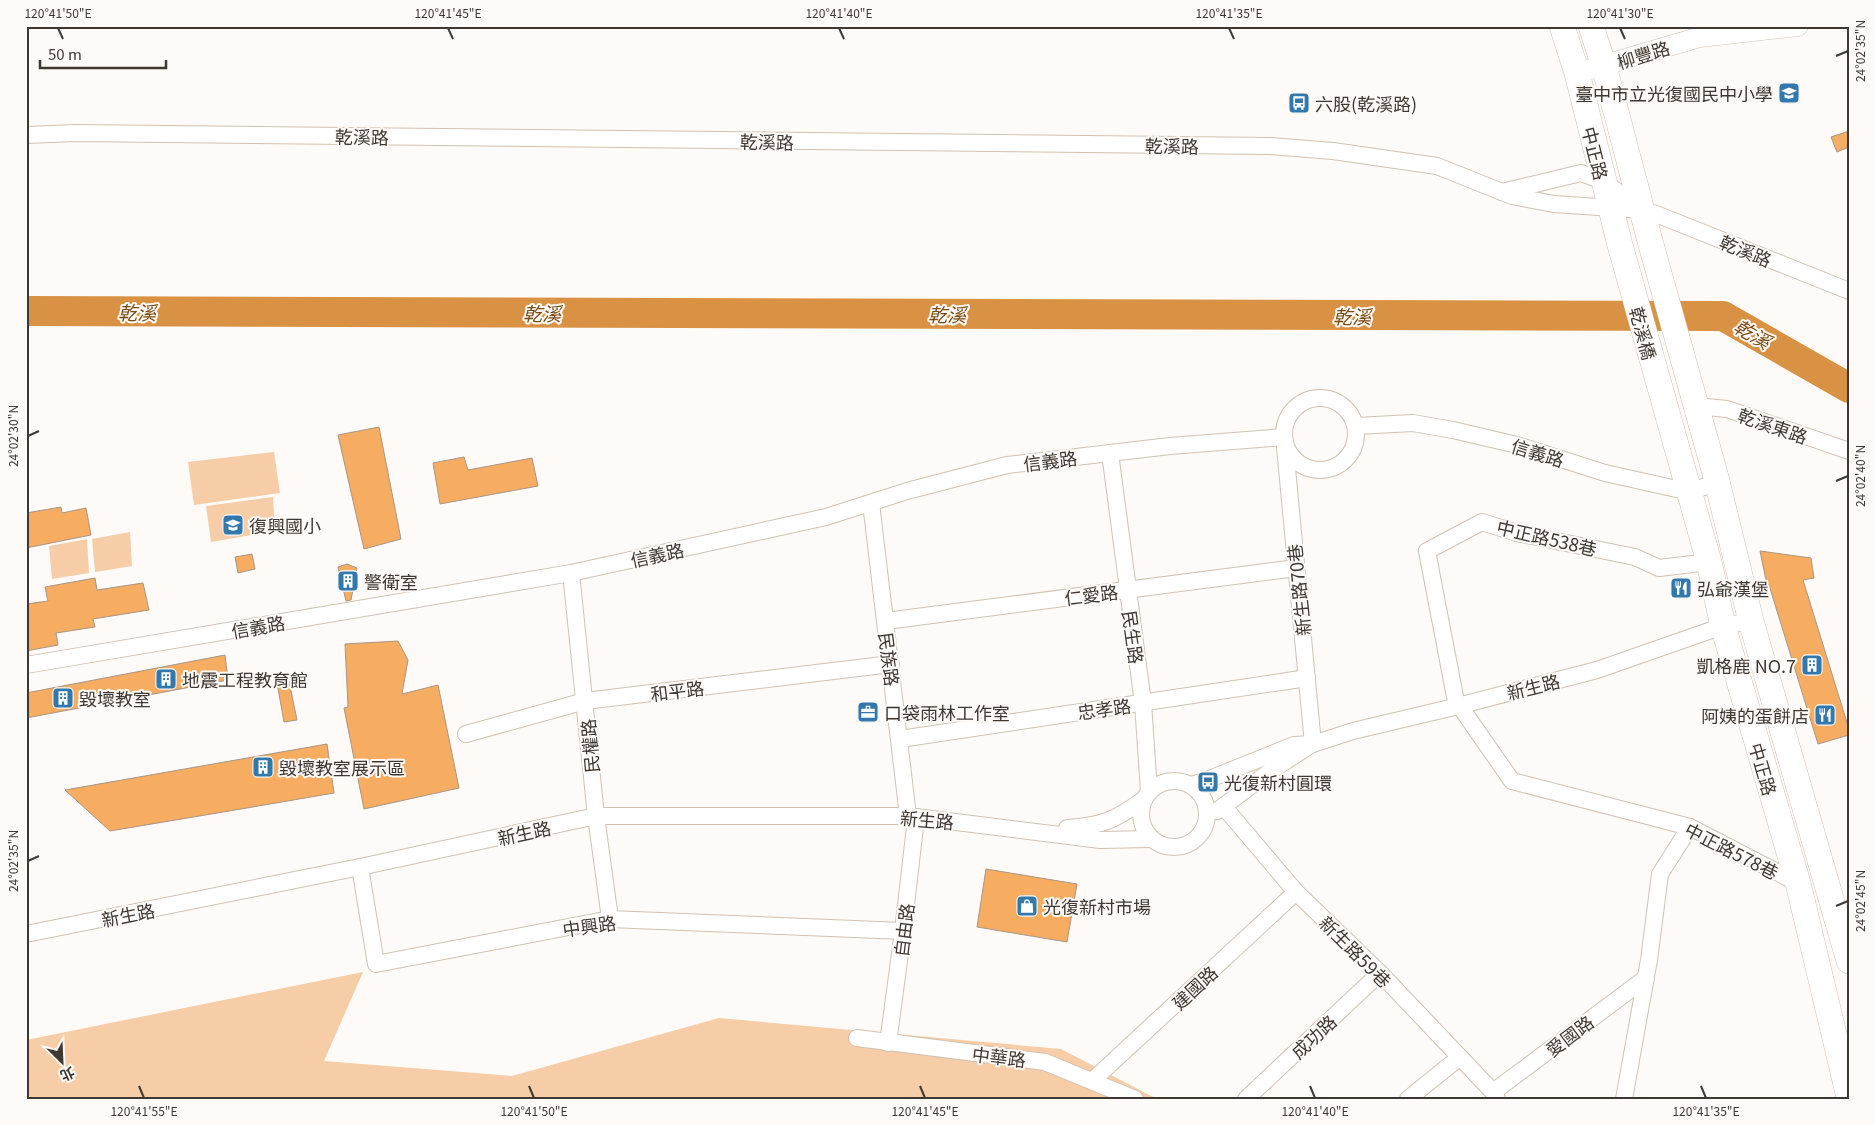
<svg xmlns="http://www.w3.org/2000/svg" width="1875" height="1125" font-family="Georgia,'Noto Sans TC',serif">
<rect width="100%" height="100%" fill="#fefaf7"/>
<g fill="#f6cda7">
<polygon points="274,452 280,493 194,505 188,462"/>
<polygon points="273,497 275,531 211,542 206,506"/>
<polygon points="130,532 132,566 95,572 92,539"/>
<polygon points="87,539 89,573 52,579 49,546"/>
<polygon points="363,972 324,1061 512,1076 719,1018 1061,1049 1157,1099 26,1099 26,1040"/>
</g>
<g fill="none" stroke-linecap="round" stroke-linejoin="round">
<polyline stroke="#d99144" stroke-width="30" points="26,311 1723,316 1849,388"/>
</g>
<g fill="#f6ac61" stroke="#a69687">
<polygon points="1849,131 1849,147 1837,152 1831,137"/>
<polygon points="379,427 401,539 364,549 338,435"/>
<polygon points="464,457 468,470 532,458 538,486 440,504 433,463"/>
<polygon points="61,507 62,513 86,508 91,535 26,548 26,513"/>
<polygon points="1760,551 1811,558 1814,578 1803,580 1849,729 1849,735 1818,744 1769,585 1767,585"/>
<polygon points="252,554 255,569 238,573 235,557"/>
<polygon points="347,564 357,568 351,600 346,601 338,567"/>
<polygon points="95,578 97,590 143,583 149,610 93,619 95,627 56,633 58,645 26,651 26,604 48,601 45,587"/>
<polygon points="398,641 408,660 402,694 438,685 459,788 364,809 344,708 348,707 345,644"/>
<polygon points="225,655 228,680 26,718 26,693"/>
<polygon points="289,681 297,720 284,722 277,683"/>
<polygon points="327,744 334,793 241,809 110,831 65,790"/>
<polygon points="986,869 1077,884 1067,942 977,927"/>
</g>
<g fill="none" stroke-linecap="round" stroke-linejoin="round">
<g stroke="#d2c1b1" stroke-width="18">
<g id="minor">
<polyline points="26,135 76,133 1270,146 1333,151 1437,166 1512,196 1554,204 1643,210 1656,214 1849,291"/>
<polyline points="1502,192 1581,173 1603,181 1642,210"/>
<circle cx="1320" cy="434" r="36"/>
<polyline points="1696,406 1727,409 1849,451"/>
<polyline points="1356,426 1413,423 1453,430 1517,445 1605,473 1690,492 1717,482"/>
<polyline points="1110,453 1143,703 1149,792"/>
<polyline points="871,503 908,816"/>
<polyline points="571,573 596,816 610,919"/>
<polyline points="886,621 1296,568"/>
<polyline points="26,665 571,573 826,517 907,491 1007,465 1170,446 1284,437 1313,744"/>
<polyline points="1459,705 1512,781 1690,827 1798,883"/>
<polyline points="1457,707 1427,551 1482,522 1517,533 1635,557 1659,568 1709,562"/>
<polyline points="466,734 585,701 891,664"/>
<polyline points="900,739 1307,678"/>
<circle cx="1174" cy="814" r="33"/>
<polyline points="1191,785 1202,782 1294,745 1313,744 1353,731 1450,708 1597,670 1723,626 1751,621"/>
<polyline points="1224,807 1296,892 1380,973 1493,1092 1497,1099"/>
<polyline points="1217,811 1272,770 1309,746"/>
<path d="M1067 828C1102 826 1115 820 1143 800"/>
<polyline points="360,867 376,964 610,919 903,931"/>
<polyline points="26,934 360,867 596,816 908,816 1100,840 1151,839"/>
<polyline points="857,1038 1045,1062 1135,1099"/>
<polyline points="888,1043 903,931 916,818"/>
<polyline points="1092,1081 1296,892"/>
<polyline points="1493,1092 1646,978"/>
<polyline points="1246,1099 1380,973"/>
<polyline points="1408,1099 1460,1057"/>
<polyline points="1624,1099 1649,960 1660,874 1690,827"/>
</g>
</g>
<g stroke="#d2c1b1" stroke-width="21">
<polyline id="tertiary" points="1577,73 1700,37 1798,26"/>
</g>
<g stroke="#d2c1b1" stroke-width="26">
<g id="primary">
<polyline points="1562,26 1577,73 1620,245 1709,562 1723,626 1798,883 1849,1097"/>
<polyline points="1591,26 1604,66 1650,241 1716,477 1751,621 1849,961"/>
</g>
</g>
<use href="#minor" stroke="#fff" stroke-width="16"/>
<use href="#tertiary" stroke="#fff" stroke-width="20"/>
<use href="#primary" stroke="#fff" stroke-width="25"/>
</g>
<path fill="none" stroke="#3f3832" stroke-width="2" d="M58 28 63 39M448 28 453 39M839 28 844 39M1229 28 1234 39M1620 28 1625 39M1836 56 1848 51M28 436 39 431M1836 481 1848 476M28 861 39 856M1836 906 1848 901M139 1086 144 1098M529 1086 534 1098M920 1086 925 1098M1310 1086 1315 1098M1701 1086 1706 1098"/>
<defs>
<g id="school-square" transform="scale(1.125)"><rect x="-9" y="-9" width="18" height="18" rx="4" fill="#3378ad" stroke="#fefaf7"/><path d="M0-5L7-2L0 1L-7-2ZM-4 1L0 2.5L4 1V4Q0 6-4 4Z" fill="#fff"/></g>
<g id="bus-square" transform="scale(1.125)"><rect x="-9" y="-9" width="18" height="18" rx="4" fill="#3378ad" stroke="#fefaf7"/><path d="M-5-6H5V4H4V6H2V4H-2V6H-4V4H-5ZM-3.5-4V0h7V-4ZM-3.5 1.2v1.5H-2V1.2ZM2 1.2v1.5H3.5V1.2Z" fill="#fff"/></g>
<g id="building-square" transform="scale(1.125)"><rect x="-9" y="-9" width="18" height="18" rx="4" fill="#3378ad" stroke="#fefaf7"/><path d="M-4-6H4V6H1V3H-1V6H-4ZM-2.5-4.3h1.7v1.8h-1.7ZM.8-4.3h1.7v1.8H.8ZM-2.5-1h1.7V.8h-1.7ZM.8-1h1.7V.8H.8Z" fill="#fff"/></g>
<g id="restaurant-square" transform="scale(1.125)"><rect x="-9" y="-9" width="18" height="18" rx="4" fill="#3378ad" stroke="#fefaf7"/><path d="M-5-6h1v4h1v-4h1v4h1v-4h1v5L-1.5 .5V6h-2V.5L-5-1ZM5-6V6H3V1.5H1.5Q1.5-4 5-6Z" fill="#fff"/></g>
<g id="office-square" transform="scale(1.125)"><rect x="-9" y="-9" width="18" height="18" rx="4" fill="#3378ad" stroke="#fefaf7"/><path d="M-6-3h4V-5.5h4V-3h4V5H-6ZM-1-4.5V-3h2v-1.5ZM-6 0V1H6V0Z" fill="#fff"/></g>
<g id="shop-square" transform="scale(1.125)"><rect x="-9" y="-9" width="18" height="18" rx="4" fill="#3378ad" stroke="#fefaf7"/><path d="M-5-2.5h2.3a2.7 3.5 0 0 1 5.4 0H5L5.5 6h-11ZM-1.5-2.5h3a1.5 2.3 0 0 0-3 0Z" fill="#fff"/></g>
</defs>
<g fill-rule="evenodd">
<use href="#school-square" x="1789" y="93"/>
<use href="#bus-square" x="1299" y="103"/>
<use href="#school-square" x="233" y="525"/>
<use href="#building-square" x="348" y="581"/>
<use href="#restaurant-square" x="1681" y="588"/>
<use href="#building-square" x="1812" y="665"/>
<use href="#building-square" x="166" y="679"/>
<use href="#building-square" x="63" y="698"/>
<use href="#office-square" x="868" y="712"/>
<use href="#restaurant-square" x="1825" y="715"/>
<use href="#building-square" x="263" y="767"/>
<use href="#bus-square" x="1208" y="782"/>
<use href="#shop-square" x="1027" y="906"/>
</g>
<g text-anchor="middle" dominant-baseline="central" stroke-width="4" stroke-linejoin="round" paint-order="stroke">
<g font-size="18" fill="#3f3832" stroke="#fefaf7">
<text transform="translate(1643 54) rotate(-17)">柳豐路</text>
<text transform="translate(362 136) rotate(1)">乾溪路</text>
<text transform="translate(767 141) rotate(1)">乾溪路</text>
<text transform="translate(1172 145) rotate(1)">乾溪路</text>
<text transform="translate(1596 153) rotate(76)">中正路</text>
<text transform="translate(1746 250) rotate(22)">乾溪路</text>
<text transform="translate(1644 333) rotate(75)">乾溪橋</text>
<text transform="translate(1773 425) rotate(19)">乾溪東路</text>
<text transform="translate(1538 452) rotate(17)">信義路</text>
<text transform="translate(1050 460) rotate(-7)">信義路</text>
<text transform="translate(1547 537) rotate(13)">中正路538巷</text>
<text transform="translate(657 554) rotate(-12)">信義路</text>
<text transform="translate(1298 590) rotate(-96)">新生路70巷</text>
<text transform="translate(1091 594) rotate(-7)">仁愛路</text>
<text transform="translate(258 626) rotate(-10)">信義路</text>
<text transform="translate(1134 637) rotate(82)">民生路</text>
<text transform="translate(890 659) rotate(83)">民族路</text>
<text transform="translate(1533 686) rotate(-14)">新生路</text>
<text transform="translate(677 690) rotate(-7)">和平路</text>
<text transform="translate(1104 708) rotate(-8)">忠孝路</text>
<text transform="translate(589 746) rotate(-95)">民權路</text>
<text transform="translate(1764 769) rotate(74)">中正路</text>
<text transform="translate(927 819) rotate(5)">新生路</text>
<text transform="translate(524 832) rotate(-12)">新生路</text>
<text transform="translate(1732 850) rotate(27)">中正路578巷</text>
<text transform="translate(128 914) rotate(-11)">新生路</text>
<text transform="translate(589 925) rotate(-8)">中興路</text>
<text transform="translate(903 930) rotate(-83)">自由路</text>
<text transform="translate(1356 951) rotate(45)">新生路59巷</text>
<text transform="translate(1194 987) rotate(-43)">建國路</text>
<text transform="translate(1569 1035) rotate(-37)">愛國路</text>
<text transform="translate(1313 1036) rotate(-43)">成功路</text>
<text transform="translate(999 1056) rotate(7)">中華路</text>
</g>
<g font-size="18" fill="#3f3832" stroke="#fefaf7" text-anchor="start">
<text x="1773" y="93" text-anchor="end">臺中市立光復國民中小學</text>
<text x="1315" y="103">六股(乾溪路)</text>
<text x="249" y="525">復興國小</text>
<text x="364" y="581">警衛室</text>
<text x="1697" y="588">弘爺漢堡</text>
<text x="1796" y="665" text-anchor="end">凱格鹿 NO.7</text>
<text x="182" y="679">地震工程教育館</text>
<text x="79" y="698">毀壞教室</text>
<text x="884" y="712">口袋雨林工作室</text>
<text x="1809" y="715" text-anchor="end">阿姨的蛋餅店</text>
<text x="279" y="767">毀壞教室展示區</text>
<text x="1224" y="782">光復新村圓環</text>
<text x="1043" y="906">光復新村市場</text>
</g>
<g font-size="19" font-style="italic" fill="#7a4a10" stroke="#fefaf7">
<text x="137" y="311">乾溪</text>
<text x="542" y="312">乾溪</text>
<text x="947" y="313">乾溪</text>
<text x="1352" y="315">乾溪</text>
<text transform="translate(1753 333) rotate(30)">乾溪</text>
</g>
</g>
<rect width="1875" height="1125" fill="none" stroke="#fefaf7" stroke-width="55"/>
<g transform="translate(62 1062) rotate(156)" stroke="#fefaf7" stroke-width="4" paint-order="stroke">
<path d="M0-4L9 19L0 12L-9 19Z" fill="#3f3832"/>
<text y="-8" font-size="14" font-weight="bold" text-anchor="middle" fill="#3f3832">北</text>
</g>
<path d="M40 60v8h126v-8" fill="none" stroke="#3f3832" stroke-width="2.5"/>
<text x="48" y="60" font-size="15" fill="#3f3832" stroke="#fefaf7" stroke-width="4" paint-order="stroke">50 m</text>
<rect x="28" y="28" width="1820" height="1070" fill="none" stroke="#3f3832" stroke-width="2"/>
<g font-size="12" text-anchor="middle" fill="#3f3832">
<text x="58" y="18">120°41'50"E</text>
<text x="448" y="18">120°41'45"E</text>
<text x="839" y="18">120°41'40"E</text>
<text x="1229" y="18">120°41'35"E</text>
<text x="1620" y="18">120°41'30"E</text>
<text transform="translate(1861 51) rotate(-90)" y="4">24°02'35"N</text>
<text transform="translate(14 436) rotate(-90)" y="4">24°02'30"N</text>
<text transform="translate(1861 476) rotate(-90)" y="4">24°02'40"N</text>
<text transform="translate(14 861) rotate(-90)" y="4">24°02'35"N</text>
<text transform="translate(1861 901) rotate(-90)" y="4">24°02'45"N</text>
<text x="144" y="1116">120°41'55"E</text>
<text x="534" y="1116">120°41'50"E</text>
<text x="925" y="1116">120°41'45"E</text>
<text x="1315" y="1116">120°41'40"E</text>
<text x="1706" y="1116">120°41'35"E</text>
</g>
</svg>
